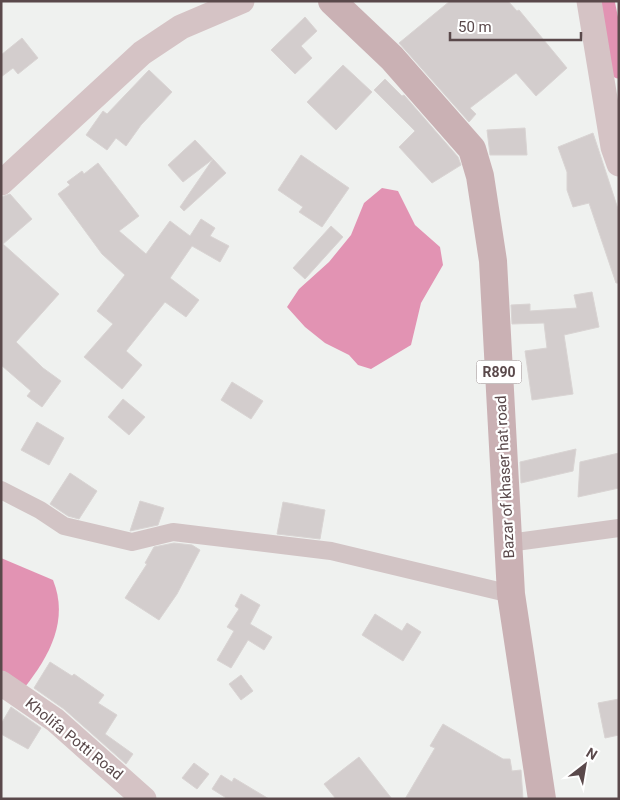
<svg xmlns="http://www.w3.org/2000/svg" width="620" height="800" font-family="Roboto,sans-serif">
<rect width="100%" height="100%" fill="#eff1ef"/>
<g fill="#e293b3">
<polygon points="382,188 398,191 415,225 440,247 443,265 421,303 411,345 371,369 358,365 349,355 325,343 305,327 287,307 299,289 329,262 351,235 364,203"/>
<path d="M1 558 53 580C69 620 50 655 25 687L1 676Z"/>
</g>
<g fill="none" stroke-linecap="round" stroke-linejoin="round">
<polyline stroke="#e293b3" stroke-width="19" points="605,1 619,69"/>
</g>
<g fill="#d3cdcd" stroke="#d9d4d3">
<polygon points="450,1 508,1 517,11 519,10 567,68 536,96 516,73 470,108 476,114 469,122 399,43"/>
<polygon points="305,17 317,31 301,46 312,58 295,74 271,50"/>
<polygon points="22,38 38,58 18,74 13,68 1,77 1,55"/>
<polygon points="343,65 372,92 336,130 307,102"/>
<polygon points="149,70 172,92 141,125 126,146 116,138 107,150 86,135 103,111 107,114"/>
<polygon points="385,79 402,96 404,95 458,157 461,165 432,183 399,147 415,131 374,90"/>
<polygon points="525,128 527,155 490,155 487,130"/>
<polygon points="593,133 619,212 619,283 616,283 589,203 573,207 567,190 567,172 558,147"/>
<polygon points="195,140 213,159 183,182 168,165"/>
<polygon points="301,155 349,188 322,227 299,212 303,207 278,190"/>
<polygon points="213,159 226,173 184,211 180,207"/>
<polygon points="98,163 139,216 119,231 146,254 170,221 190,236 201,219 215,228 210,236 229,246 220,262 192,246 170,278 199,300 186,317 165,302 126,351 142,365 122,389 84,357 113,324 97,311 125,275 102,254 58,194 70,185 67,182 82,171 84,174"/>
<polygon points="10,194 32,219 3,244 59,294 16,342 43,368 61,381 42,407 27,396 31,391 1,365 1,197"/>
<polygon points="331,226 343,237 305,279 293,268"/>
<polygon points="592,292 599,327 564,335 573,394 532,400 525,351 547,348 544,323 512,324 511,305 530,304 530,311 577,308 574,295"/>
<polygon points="232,382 263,401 251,419 221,400"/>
<polygon points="123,399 145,417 129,435 108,417"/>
<polygon points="37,422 64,438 49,465 21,450"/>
<polygon points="576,449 573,471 521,483 520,462"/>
<polygon points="619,453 619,488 578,497 580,462"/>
<polygon points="70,473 97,491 79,519 68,516 50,504"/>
<polygon points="140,501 164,508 158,525 130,531"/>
<polygon points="283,502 325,510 320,539 277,534"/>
<polygon points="174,543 192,545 200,550 177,594 159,620 125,598 147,564 145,563 154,547"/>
<polygon points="241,594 260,605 250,624 272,637 264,650 248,640 231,668 217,660 234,631 227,627 239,609 235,606"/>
<polygon points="375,614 402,631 407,623 421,632 403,661 362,635"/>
<polygon points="50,662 72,676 74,674 104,695 98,703 117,715 105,734 133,754 126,764 64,709 34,688"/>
<polygon points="241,675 253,691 241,700 229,684"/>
<polygon points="619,699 619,735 605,738 598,703"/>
<polygon points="11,707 41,728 28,749 1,734 1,724"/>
<polygon points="443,724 503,759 510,759 512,771 521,770 523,799 405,799 435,748 430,746"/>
<polygon points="359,757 392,799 336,799 324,784"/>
<polygon points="194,763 209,774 197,789 182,778"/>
<polygon points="221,775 232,782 234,778 269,799 228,799 212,789"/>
</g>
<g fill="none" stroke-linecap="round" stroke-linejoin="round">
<g stroke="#d2c4c5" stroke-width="18">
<polyline points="1,490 40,510 64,526 132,542 173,532 331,551 511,594"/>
<polyline points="508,543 619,528"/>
</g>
<g stroke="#d5c3c5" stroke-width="25">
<polyline points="589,1 613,147 619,164"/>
<polyline points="1,183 142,53 181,27 242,1"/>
<polyline points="1,683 55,720 144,799"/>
</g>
<polyline stroke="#cab1b4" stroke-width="28" points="332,1 392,58 472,149 480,176 493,261 511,594 542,799"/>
</g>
<g text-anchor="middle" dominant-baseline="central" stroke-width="4.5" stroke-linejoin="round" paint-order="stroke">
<rect fill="#fff" stroke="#8c8081" stroke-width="1" x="476.5" y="360.5" width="45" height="23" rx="4"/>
<g font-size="14" font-weight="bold" fill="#5a494b">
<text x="499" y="372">R890</text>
</g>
<g font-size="15" fill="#5a494b" stroke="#fff">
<text transform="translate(505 477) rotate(-93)">Bazar of khaser hat road</text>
<text transform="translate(74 739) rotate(39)">Kholifa Potti Road</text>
</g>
</g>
<rect width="620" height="800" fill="none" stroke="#5a494b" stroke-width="5"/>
<g transform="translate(585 765) rotate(31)" stroke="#ffffff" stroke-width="4" paint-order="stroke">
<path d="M0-4L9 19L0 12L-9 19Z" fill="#5a494b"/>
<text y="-8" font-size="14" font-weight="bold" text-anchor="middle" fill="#5a494b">N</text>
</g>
<path d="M450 32v8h131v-8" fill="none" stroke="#5a494b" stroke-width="2.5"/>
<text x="458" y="32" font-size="15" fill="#5a494b" stroke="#ffffff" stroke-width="4" paint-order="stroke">50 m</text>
</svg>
